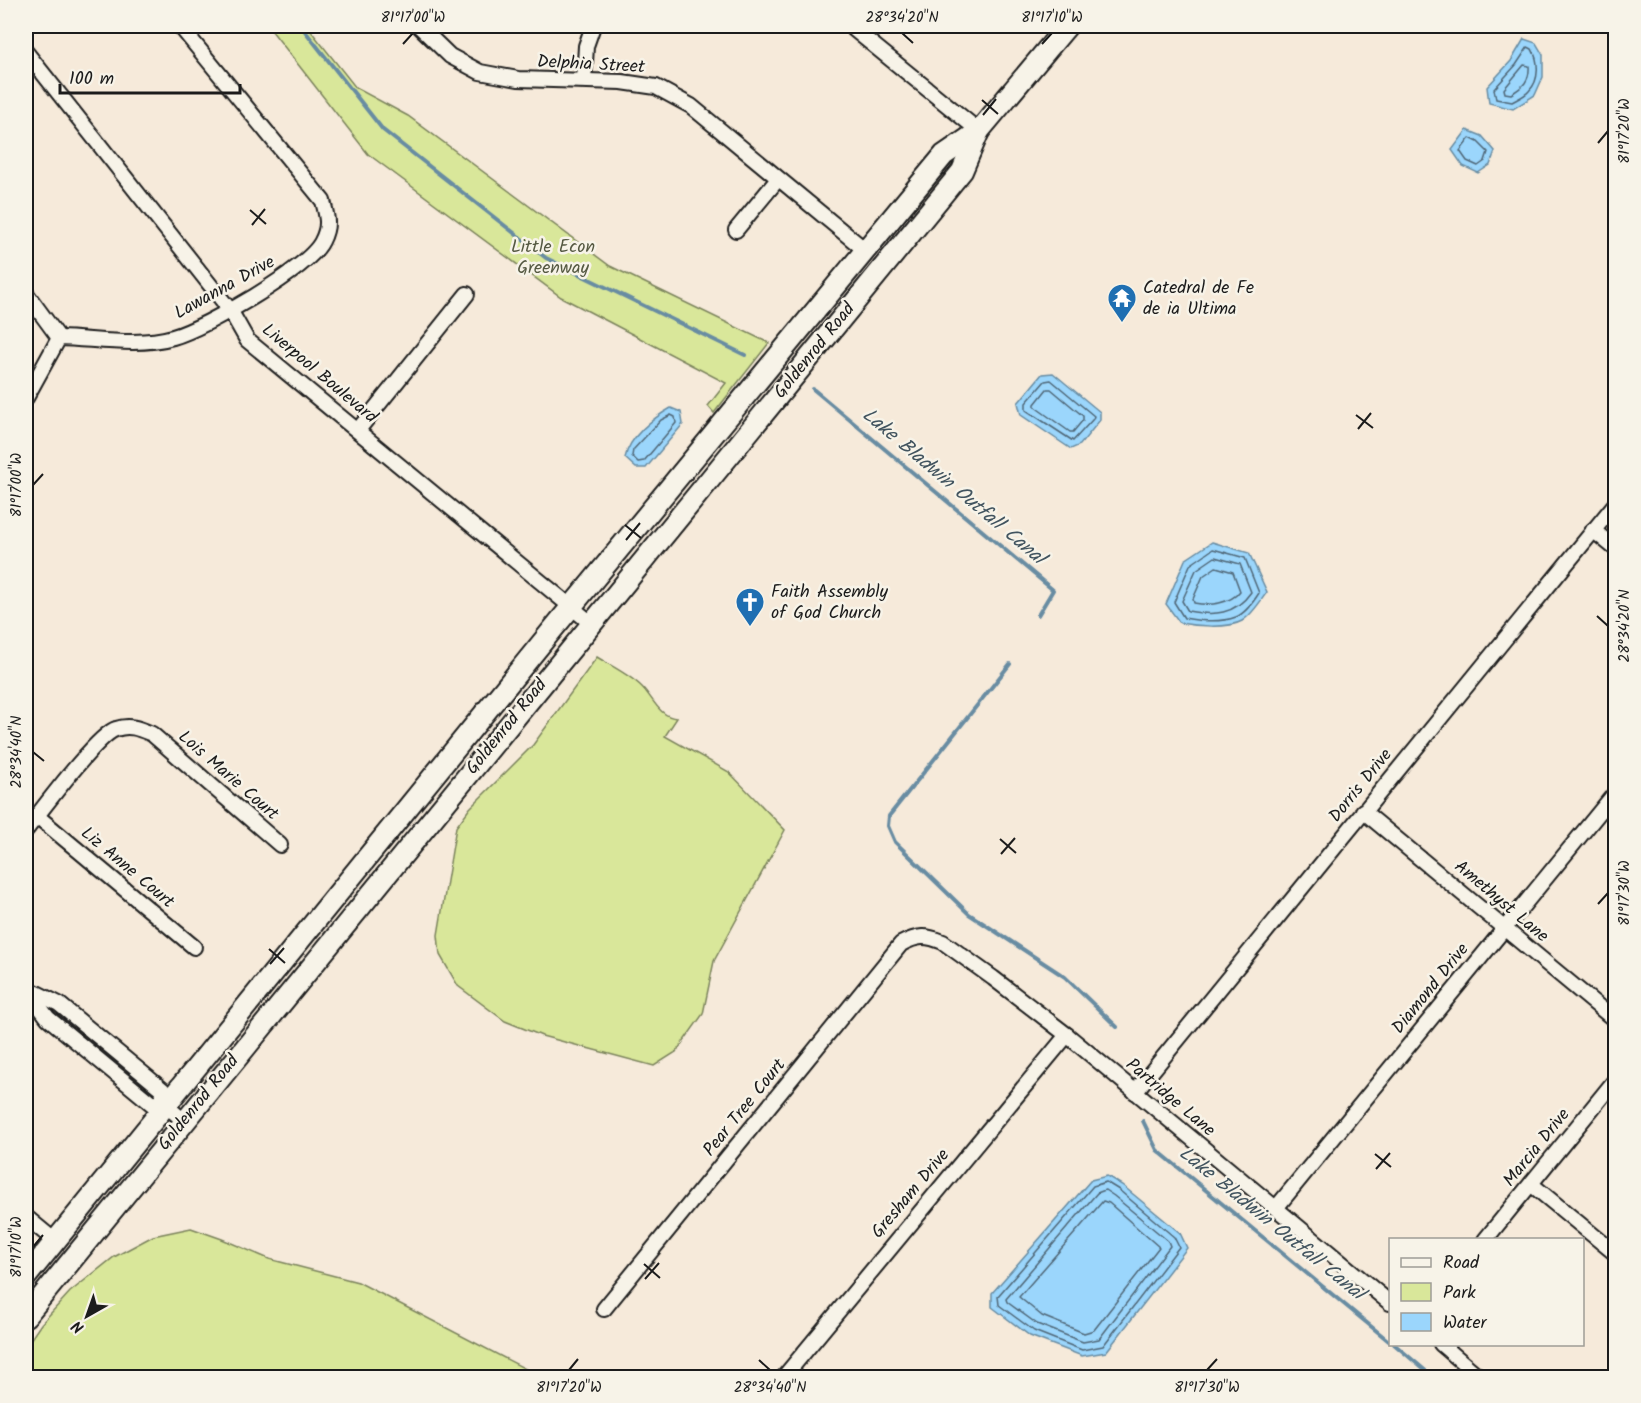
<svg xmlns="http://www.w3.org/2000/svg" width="1641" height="1403" font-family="Kalam,sans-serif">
<rect width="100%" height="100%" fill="#f6eada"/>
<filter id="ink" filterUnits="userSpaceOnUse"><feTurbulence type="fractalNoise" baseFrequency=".0167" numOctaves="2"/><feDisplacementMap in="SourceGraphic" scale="12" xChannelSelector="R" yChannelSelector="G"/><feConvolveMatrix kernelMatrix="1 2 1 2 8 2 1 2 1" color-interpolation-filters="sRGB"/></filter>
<g filter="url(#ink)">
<g fill="#d9e79a" stroke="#7a825b" stroke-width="1.5">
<polygon points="268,26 307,26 356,88 408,116 610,266 769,343 714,413 708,406 726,383 561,297 368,154"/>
<path d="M597 657C611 666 630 675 642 687 653 698 659 717 677 718L665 736 729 772 785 830 714 961 703 1014 676 1052 654 1066 542 1036 505 1021 458 986 440 955 438 935 456 827 470 808 533 745Z"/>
<polygon points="191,1228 222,1239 269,1259 358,1282 541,1377 26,1377 26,1346 41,1324 70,1292 114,1257 153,1236"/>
</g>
<g fill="#9bd6fc" stroke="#688ca2" stroke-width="1.5">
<polygon points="1524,39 1536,43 1543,55 1543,77 1535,95 1513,109 1489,103 1487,87 1511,61"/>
<polygon points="1467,130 1482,136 1495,151 1490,165 1478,173 1463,166 1452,150"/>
<polygon points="1053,373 1100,412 1100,420 1080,445 1071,449 1021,415 1018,403 1042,374"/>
<path d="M671 408 681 412 683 424 646 468H636L625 458C629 437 653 418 671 408Z"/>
<path d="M1212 542 1249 553 1267 592C1260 602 1252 615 1242 621 1228 629 1195 626 1180 623L1166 604 1185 560Z"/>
<polygon points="1107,1176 1122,1185 1180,1233 1187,1248 1106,1352 1082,1356 1030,1336 992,1307 992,1293 1091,1180"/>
</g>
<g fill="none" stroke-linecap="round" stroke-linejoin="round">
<g stroke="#4f6676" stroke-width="1.5">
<path d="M1528 47 1532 49C1539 61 1540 80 1529 91 1525 96 1517 99 1512 102L1496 99 1494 89 1516 65Z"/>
<path d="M1524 65 1529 66C1530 81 1523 87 1511 94L1505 93 1504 89Z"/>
<polygon points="1470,138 1478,142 1488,152 1485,161 1478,166 1467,161 1460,151"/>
<polygon points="1051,380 1094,416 1093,419 1073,441 1026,410 1026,403 1045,381"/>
<polygon points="1047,389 1051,389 1083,416 1083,420 1073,432 1070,432 1035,407 1035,404"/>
<polygon points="671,415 675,417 676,423 644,461 638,462 632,456 633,450 661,420"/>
<path d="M1213 549 1245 558 1259 593C1254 601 1246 613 1236 617 1220 623 1200 621 1184 618L1174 602 1190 565Z"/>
<path d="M1215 557 1240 564 1251 592C1235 615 1214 616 1188 611L1182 601 1196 570Z"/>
<path d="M1216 567 1233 572 1240 591C1230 604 1210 606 1194 603L1193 599 1203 576Z"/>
<polygon points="1106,1182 1119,1190 1174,1237 1179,1247 1103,1346 1082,1350 1034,1331 999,1305 998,1296 1093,1186"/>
<polygon points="1105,1190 1114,1196 1168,1241 1170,1246 1099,1339 1083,1342 1037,1324 1007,1302 1006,1299 1097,1193"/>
<polygon points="1103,1201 1109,1203 1159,1247 1094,1330 1084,1333 1042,1316 1019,1297"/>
</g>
<g stroke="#688ca2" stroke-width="4">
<polyline points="301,26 383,130 546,258 745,355"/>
<polyline points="813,389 1053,590 1038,615"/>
<polyline points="1010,664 889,816 888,826 895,842 969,914 1065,977 1117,1027"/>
<polyline points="1143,1121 1157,1150 1390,1342"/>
<polyline points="1394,1344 1434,1378"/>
</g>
<g stroke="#1c1c1c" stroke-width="18">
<g id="minor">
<polyline points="419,26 450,56 480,72 518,79 622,82 656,87 691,106 865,250"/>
<polyline points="850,26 979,131"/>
<polyline points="26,52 230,310 247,340 592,624"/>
<polyline points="584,80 586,46 593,26"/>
<polyline points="736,230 778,179"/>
<polyline points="26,293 59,338"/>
<path d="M26 398 59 338C96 339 138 347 173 337 205 328 309 269 322 241 330 225 327 217 323 201L180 26"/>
<polyline points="358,430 467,294"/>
<polyline points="1593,530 1616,549"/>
<polyline points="1363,811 1616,1021"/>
<polyline points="37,816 194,947"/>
<path d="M26 830C41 811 98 734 116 729 130 724 140 729 152 734L280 845"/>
<polyline points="26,989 48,1018 152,1104 162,1102 184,1121"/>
<polyline points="29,989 59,1004 163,1090 162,1102"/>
<polyline points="1135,1092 1616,503"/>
<polyline points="1531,1184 1616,1254"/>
<polyline points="1276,1208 1616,792"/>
<polyline points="26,1217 55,1241"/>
<polyline points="1485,1240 1616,1079"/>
<path d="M604 1309 901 944C918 935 926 935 943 942L993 978 1067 1035 1390 1303"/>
<polyline points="1441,1344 1481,1378"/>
<polyline points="783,1378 1067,1035"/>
</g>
</g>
<g stroke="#1c1c1c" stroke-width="24">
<g id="secondary">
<polyline points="26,1277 553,629 944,155 979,131 1067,26"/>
<polyline points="26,1316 962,171 979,131"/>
</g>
</g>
<use href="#minor" stroke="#f7f3e8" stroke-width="14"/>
<use href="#secondary" stroke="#f7f3e8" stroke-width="20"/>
</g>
</g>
<path fill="none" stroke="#1c1c1c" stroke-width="2" d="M902 33 913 43M403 44 413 33M1042 44 1052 33M982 100 998 114M983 115 996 99M1598 143 1608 131M250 210 266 224M252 225 265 209M1356 415 1373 428M1358 429 1371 413M33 485 43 474M625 525 641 538M626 540 640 523M1597 616 1608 626M33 752 44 761M1000 839 1016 853M1001 854 1015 838M1598 904 1608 893M269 949 285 963M270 964 284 948M1375 1154 1391 1167M1376 1169 1390 1153M33 1247 43 1235M644 1264 660 1278M645 1279 659 1263M759 1360 770 1370M569 1370 578 1359M1207 1370 1217 1359"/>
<defs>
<g id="temple-pin" transform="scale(1.5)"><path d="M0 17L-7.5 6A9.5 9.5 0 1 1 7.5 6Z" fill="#1f6fb2" stroke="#f7f3e8"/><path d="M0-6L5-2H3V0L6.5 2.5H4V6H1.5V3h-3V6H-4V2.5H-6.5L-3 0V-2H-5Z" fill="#fff"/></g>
<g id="church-pin" transform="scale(1.5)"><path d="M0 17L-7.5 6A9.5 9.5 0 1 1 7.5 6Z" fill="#1f6fb2" stroke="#f7f3e8"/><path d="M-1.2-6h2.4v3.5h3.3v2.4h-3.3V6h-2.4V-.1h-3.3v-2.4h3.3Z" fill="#fff"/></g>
</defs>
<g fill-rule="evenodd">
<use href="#temple-pin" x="1122" y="298"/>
<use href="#church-pin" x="750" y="602"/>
</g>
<g text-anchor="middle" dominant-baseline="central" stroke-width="5" stroke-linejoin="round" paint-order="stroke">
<g font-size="18" fill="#1c1c1c" stroke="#f7f3e8">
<text transform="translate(591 65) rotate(3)">Delphia Street</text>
<text transform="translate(225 288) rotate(-29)">Lawanna Drive</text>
<text transform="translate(815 351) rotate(-51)">Goldenrod Road</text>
<text transform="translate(319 374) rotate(40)">Liverpool Boulevard</text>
<text transform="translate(507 727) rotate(-51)">Goldenrod Road</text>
<text transform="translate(228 776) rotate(41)">Lois Marie Court</text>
<text transform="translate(1361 786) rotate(-51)">Dorris Drive</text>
<text transform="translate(127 868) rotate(40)">Liz Anne Court</text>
<text transform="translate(1501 902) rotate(40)">Amethyst Lane</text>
<text transform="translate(1431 989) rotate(-51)">Diamond Drive</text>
<text transform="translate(1170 1098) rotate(40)">Partridge Lane</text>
<text transform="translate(199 1103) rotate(-51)">Goldenrod Road</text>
<text transform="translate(745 1108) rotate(-51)">Pear Tree Court</text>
<text transform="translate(1537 1148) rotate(-51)">Marcia Drive</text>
<text transform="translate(911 1194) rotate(-50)">Gresham Drive</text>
</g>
<g font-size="18" fill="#555942" stroke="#f7f3e8">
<text x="553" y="247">Little Econ<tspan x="553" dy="21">Greenway</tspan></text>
</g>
<g font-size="18" fill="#1c1c1c" stroke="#f7f3e8" text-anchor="start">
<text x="1143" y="288">Catedral de Fe<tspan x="1143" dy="21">de ia Ultima</tspan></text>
<text x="771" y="592">Faith Assembly<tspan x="771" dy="21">of God Church</tspan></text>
</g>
<g font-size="20" font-style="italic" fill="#42545f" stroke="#f7f3e8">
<text transform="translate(953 487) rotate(40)">Lake Bladwin Outfall Canal</text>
<text transform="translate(1271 1224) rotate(39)">Lake Bladwin Outfall Canal</text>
</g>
</g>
<rect width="1641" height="1403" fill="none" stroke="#f7f3e8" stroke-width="66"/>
<rect x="1389" y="1238" width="195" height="108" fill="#f7f3e8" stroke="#9f9d96" stroke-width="1.5"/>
<rect x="1401" y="1258" width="30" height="9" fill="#f7f3e8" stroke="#9f9d96" stroke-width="1.5"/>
<text x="1443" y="1268" font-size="18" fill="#1c1c1c">Road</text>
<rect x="1401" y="1283" width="30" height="18" fill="#d9e79a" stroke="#9f9d96" stroke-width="1.5"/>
<text x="1443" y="1298" font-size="18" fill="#1c1c1c">Park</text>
<rect x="1401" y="1313" width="30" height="18" fill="#9bd6fc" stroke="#9f9d96" stroke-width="1.5"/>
<text x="1443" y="1328" font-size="18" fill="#1c1c1c">Water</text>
<g transform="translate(87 1316) rotate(220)" stroke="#f7f3e8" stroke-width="4.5" paint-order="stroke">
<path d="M0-4.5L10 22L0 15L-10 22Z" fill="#1c1c1c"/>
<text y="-9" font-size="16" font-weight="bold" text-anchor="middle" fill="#1c1c1c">N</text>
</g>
<path d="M60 84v9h180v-9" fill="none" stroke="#1c1c1c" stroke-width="3"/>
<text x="69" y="84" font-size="18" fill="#1c1c1c" stroke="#f7f3e8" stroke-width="4.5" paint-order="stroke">100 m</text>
<rect x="33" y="33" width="1575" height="1337" fill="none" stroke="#1c1c1c" stroke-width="2"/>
<g font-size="15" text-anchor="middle" fill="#1c1c1c">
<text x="413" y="22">81°17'00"W</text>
<text x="902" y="22">28°34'20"N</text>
<text x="1052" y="22">81°17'10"W</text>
<text transform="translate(1624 131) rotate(-90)" y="5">81°17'20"W</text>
<text transform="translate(16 485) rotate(-90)" y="5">81°17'00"W</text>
<text transform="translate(1624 626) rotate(-90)" y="5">28°34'20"N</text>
<text transform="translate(16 752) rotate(-90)" y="5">28°34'40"N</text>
<text transform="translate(1624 893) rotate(-90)" y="5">81°17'30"W</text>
<text transform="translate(16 1247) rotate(-90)" y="5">81°17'10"W</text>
<text x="569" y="1392">81°17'20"W</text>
<text x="770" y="1392">28°34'40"N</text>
<text x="1207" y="1392">81°17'30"W</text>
</g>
</svg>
